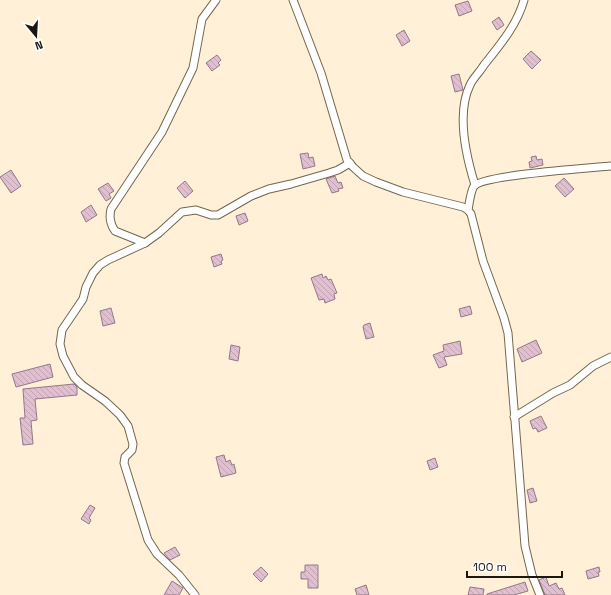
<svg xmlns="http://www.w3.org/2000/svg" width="611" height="595" font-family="'Space Grotesk',sans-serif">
<defs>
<pattern id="building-back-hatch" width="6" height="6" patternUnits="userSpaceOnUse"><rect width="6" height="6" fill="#e2bed1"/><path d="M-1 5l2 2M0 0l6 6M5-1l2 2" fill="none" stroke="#c1a3b2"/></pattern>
</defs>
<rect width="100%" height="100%" fill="#fff0d7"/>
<g fill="url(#building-back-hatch)" stroke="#937987">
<polygon points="468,1 472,11 459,16 455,5"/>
<polygon points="499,17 504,25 497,30 492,22"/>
<polygon points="404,30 410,41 402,46 396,35"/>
<polygon points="531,51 541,60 532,69 523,59"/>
<polygon points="217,55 221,60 218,63 220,65 212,71 206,63"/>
<polygon points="459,74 463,90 455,92 451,76"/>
<polygon points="308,153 309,158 313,157 315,166 303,169 300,154"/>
<polygon points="536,156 537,160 542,159 543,165 530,168 529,162 532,161 531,157"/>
<polygon points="11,170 21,186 11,193 0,177"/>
<polygon points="335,176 338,183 341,182 343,188 338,189 339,191 332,193 326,179"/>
<polygon points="564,178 574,189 565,197 555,186"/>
<polygon points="185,181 193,191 185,198 177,188"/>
<polygon points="108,183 114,191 109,194 111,198 106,201 98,189"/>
<polygon points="91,205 97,215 86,222 81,212"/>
<polygon points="245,213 248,221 239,225 236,216"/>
<polygon points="221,254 223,260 221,261 222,264 214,267 211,257"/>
<polygon points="322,274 323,278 326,276 328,280 331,279 337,293 334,294 335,299 325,303 324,299 319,300 311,278"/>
<polygon points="470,306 472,314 461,317 459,309"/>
<polygon points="111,308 115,323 103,326 100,311"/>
<polygon points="370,323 374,337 366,339 363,327 364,325"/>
<polygon points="536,340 542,353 522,362 517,349"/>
<polygon points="460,341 462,354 444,357 447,365 439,368 433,355 444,351 443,345"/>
<polygon points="231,345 240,347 238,361 229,359"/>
<polygon points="50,364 53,377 16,387 12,374"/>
<polygon points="74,384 77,387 77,395 35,399 37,420 31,421 33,444 23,445 20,418 25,418 23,389"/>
<polygon points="541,416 547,428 538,432 536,428 533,429 530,421"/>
<polygon points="224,455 226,462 230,460 232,465 234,464 236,473 221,477 216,457"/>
<polygon points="435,458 438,467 430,470 427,461"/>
<polygon points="533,488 537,501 530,503 527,490"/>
<polygon points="90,505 95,508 89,518 91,520 89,524 81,519"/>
<polygon points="175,547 180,555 170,560 164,553"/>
<polygon points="305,565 318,565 318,588 308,588 308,579 301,579 301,572 305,572"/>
<polygon points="261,567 268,574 261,582 253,574"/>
<polygon points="599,567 600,572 598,572 599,576 588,579 586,571"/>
<polygon points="546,577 549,586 556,583 559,589 562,588 565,595 545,595 539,580"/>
<polygon points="172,581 183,588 179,595 164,595"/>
<polygon points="525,582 528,591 514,595 487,595 487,594"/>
<polygon points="366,585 369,595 357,595 355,589"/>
<polygon points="470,587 484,589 483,595 468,595"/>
</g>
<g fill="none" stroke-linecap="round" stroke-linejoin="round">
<g stroke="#736650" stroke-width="9">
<g id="minor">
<polyline points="293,0 321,73 347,160 353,167 363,176 376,182 403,192 463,207 468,210 471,214 483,261 504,318 508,333 525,546 532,575 540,595"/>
<path d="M475 185C466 156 456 114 470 85 473 78 480 72 484 65 500 45 517 25 524 0"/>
<path d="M468 210C469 204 471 190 474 186 483 175 591 168 611 166"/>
<path d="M145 243 115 231C110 224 109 217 111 209L162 132 193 68 202 19 216 0"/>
<polyline points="514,417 553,393 570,385 593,366 611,357"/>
<polyline points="195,595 179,575 157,554 148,540 124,463 125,457 132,450 133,444 128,426 120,415 105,401 82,385 74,377 63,356 60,344 62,330 83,299 86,287 93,273 100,265 108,260 145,243 159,233 182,212 196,210 211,215 218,215 251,196 269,189 291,184 329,173 338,170 350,163"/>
</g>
</g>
<use href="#minor" stroke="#fff" stroke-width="7"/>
</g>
<g transform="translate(36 36) rotate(162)" stroke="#ffffff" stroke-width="3" paint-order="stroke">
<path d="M0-3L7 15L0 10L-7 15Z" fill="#1c170e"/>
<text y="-6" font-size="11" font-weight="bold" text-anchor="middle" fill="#1c170e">N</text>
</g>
<path d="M467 571v6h95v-6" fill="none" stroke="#1c170e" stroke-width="2"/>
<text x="473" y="571" font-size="12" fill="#1c170e" stroke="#ffffff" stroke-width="3" paint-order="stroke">100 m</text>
</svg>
